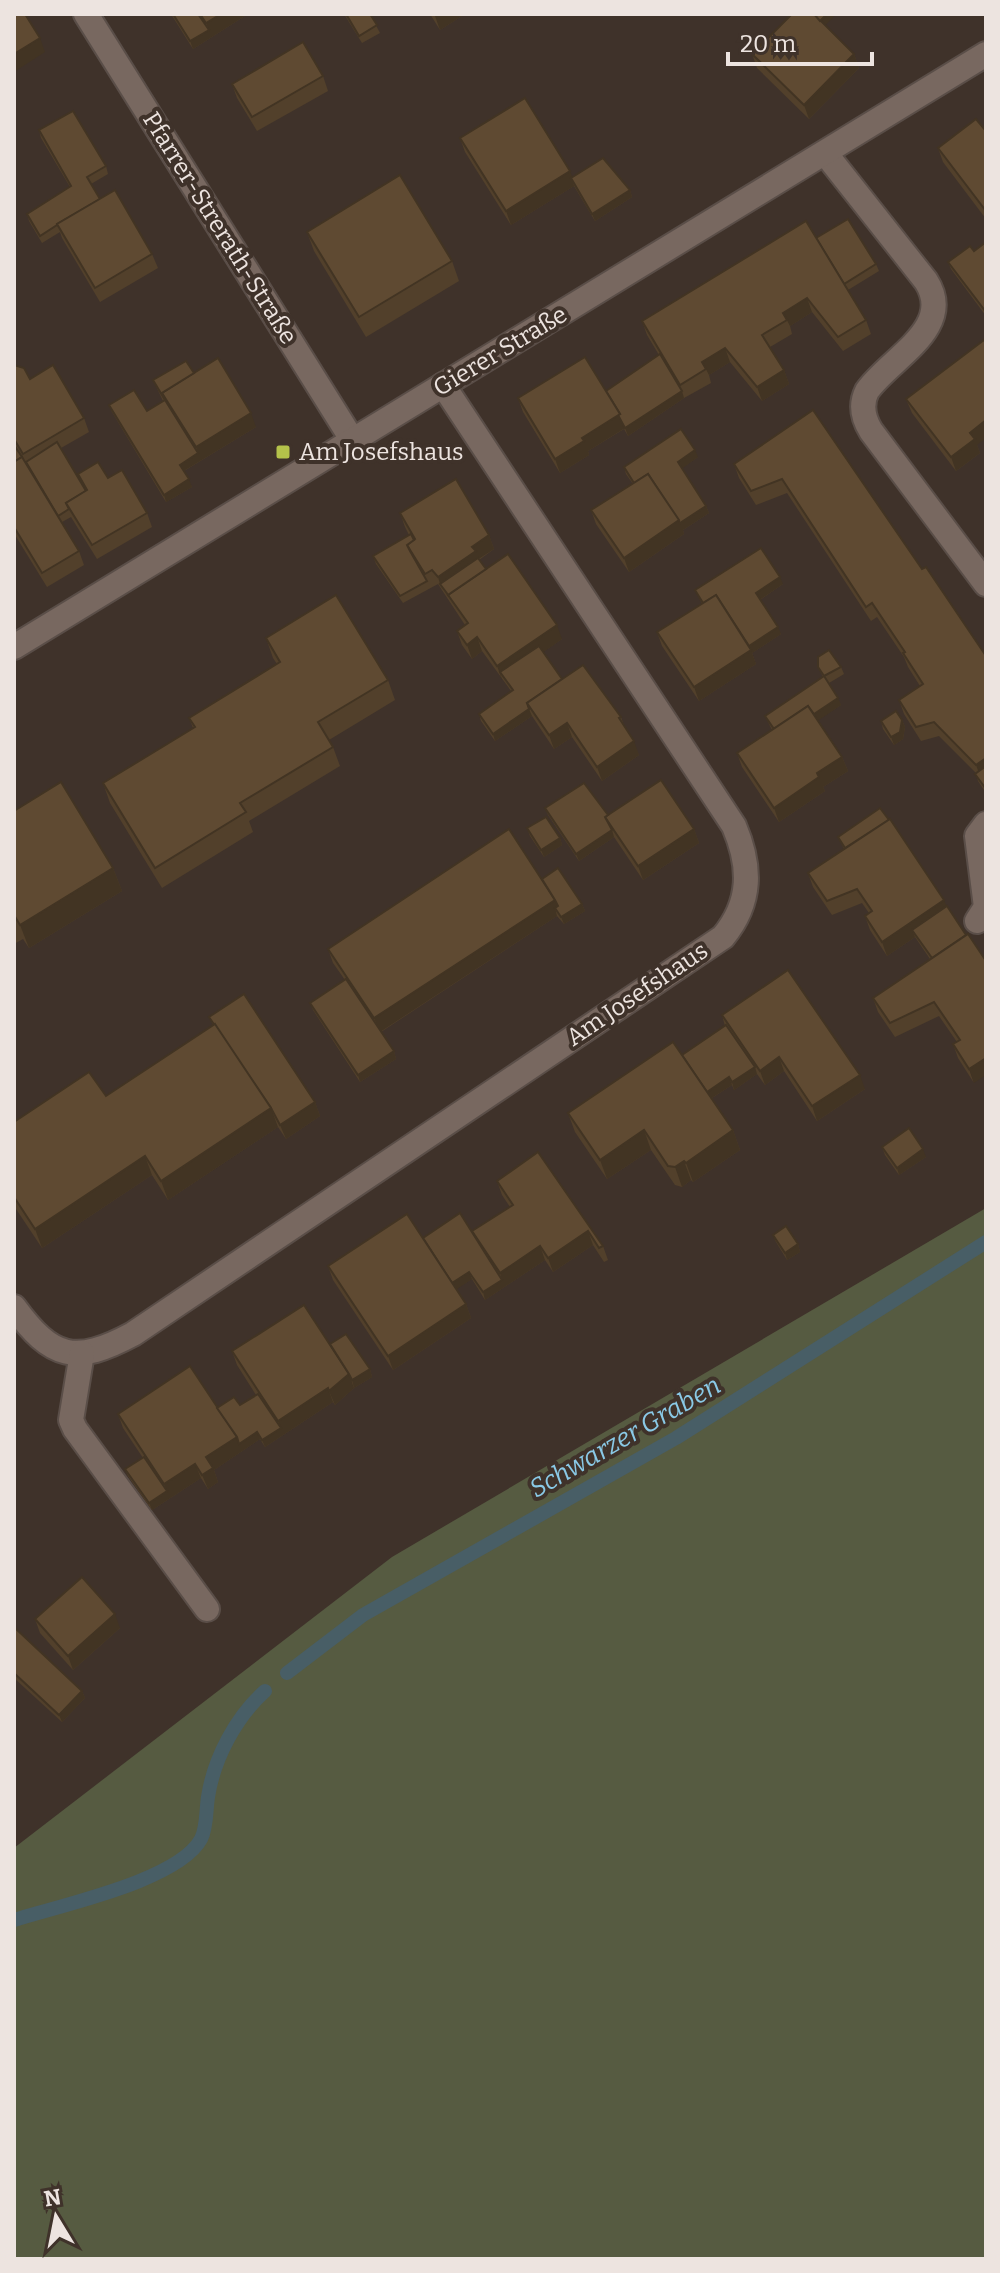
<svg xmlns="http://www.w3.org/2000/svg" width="1000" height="2273" font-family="Bitter,serif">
<rect width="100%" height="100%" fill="#3f322a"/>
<polygon fill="#565b41" points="986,1208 986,2259 14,2259 14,1848 392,1557"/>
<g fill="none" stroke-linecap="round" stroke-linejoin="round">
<g stroke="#485e66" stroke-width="14">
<polyline points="287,1673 363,1615 676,1438 986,1242"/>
<path d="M14 1920C60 1905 178 1881 201 1839 207 1828 206 1809 208 1797 214 1758 236 1717 265 1691"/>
</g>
<g stroke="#5a4e48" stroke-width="28">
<g id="minor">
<polyline points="86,14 353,441"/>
<path d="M825 153 926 281C956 328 890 358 867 391 860 405 863 418 871 431L986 584"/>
<polyline points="14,647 986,54"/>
<polyline points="977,921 986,907 977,836 986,824"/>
<path d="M14 1307C52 1359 75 1365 133 1334L723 937C752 902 751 866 734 826L443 385"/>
<polyline points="82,1353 71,1420 75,1429 207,1609"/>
</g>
</g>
<use href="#minor" stroke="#786860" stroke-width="24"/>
</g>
<g fill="#52402b">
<polygon points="171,14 248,14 193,49"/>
<polygon points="344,14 370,14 380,33 362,43"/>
<polygon points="430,14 465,14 440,30"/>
<polygon points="825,26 854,54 859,68 809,119 757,68 752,54"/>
<polygon points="323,76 328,91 257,131 237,98 232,84"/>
<polygon points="39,130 106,166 108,174 91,184 100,199 152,254 158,268 100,302 62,238 60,232 42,243 29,221 27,214 70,187 41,138"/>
<polygon points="986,131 986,219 943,162 938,148"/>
<polygon points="460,138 572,178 630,190 632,197 595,221 574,186 511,225 465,152"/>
<polygon points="307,232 452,261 459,281 366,337 314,251"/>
<polygon points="816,238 876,264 879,271 848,290 866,320 871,334 843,351 812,312 790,326 792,334 770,347 784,370 789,384 762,401 730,362 709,375 711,383 684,398 628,436 624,429 588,451 589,455 560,473 523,412 518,398 606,391 659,355 647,335 642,321"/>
<polygon points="986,242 986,316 951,269 948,262 974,251"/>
<polygon points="14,365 30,379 84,418 89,432 61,448 81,481 78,474 108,478 147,513 152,527 97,559 71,517 62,522 79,551 84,565 47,587 15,535 14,536"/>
<polygon points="194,373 256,427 184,471 192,487 166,502 112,412 109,405 147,411 163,401 153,380"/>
<polygon points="906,399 977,445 980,453 956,471 912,413"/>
<polygon points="813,410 922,569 986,656 986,793 978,781 976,773 939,736 921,741 904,714 899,700 920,686 908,667 904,657 877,617 871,621 787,493 756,505 739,478 734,464"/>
<polygon points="698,457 682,468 706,506 709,513 683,530 684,534 629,572 596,524 591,510 633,484 626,474 624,467"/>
<polygon points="400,513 489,535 494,549 479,560 486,569 562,639 543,652 562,679 621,717 625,728 639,755 602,781 572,737 554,749 532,716 495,741 481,721 479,714 511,691 482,651 472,659 462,645 457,631 465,625 438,584 403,603 376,564 373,556 409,535 405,527"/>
<polygon points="783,584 760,600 781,634 752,653 756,664 699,701 662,646 657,632 702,604 695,590"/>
<polygon points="266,638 388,680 395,700 329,740 333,747 340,766 249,821 253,832 162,888 110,803 103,783 193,728 189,718 277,664 273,658"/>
<polygon points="818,667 841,667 844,674 829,683 841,705 818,720 842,757 848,771 823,787 825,791 779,822 742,767 737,753 772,730 765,716 823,677"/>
<polygon points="902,720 905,727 903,739 894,745 883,729 881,721"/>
<polygon points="545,808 608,815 694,829 699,843 643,880 614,837 579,861 548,815"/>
<polygon points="880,808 974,1083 958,1058 953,1044 957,1042 939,1016 895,1037 878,1012 873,998 930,959 915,937 887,956 870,930 865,916 869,913 862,903 832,915 813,887 808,873 844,849 838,837"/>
<polygon points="14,811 113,868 122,891 29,948 23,939 14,944"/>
<polygon points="527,828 560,838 562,845 544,857 530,836"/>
<polygon points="542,879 582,904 585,911 564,924 557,916 381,1032 394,1051 396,1059 360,1082 313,1010 310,1003 345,980 333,963 328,949"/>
<polygon points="722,1015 865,1089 817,1121 784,1071 765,1085 757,1074 734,1090 732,1085 712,1098 733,1130 740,1150 693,1182 691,1180 682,1187 675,1185 651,1150 607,1179 575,1132 568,1113 682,1055 725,1026"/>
<polygon points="209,1017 315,1102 320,1116 286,1139 278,1127 168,1200 152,1175 42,1248 14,1206 14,1122 106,1096 213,1025"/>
<polygon points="882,1147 926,1157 899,1175 885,1155"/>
<polygon points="538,1152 603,1246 608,1260 604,1262 593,1245 553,1272 545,1260 485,1300 472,1279 456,1289 466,1304 471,1318 393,1370 333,1280 328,1266 423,1238 472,1232 510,1207 502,1195 497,1181"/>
<polygon points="773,1235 798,1244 800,1252 787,1260 776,1242"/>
<polygon points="330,1344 370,1369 372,1377 354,1388 335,1405 333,1402 265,1447 260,1439 214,1470 218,1482 208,1489 201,1478 152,1510 128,1476 125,1469 143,1458 123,1428 118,1414 217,1408 240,1405 256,1395 237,1365 232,1351"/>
<polygon points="35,1619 120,1628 73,1670 40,1633"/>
<polygon points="14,1627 82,1691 85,1698 62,1722 14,1678"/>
</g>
<g fill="#423423">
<polygon points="221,14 248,14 193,49 190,41 209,30 206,23"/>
<polygon points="438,14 465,14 440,30 435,16"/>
<polygon points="827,14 836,14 821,30 818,23"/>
<polygon points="40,38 45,52 14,72 14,54"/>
<polygon points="854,54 859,68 809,119 804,105"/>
<polygon points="570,171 575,185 571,178 574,186 511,225 506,211"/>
<polygon points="630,190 632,197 595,221 592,214"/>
<polygon points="807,298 812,312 790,326 783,313"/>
<polygon points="725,348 730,362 709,375 702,362"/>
<polygon points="784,370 789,384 762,401 757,387"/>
<polygon points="682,391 684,398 628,436 625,428"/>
<polygon points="251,413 256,427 182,472 180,465 198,453 196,447"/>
<polygon points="620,414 625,428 588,451 589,455 560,473 555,459 582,438"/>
<polygon points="986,420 986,438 977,445 980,453 956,471 951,457 970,433"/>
<polygon points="695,450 698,457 680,470 678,462"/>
<polygon points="189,479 192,487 166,502 164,495"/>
<polygon points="706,506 709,513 683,530 684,534 629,572 624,558 679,520"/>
<polygon points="489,535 494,549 440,584 438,577 472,547"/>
<polygon points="780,577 783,584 758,601 756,593"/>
<polygon points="557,625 562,639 505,679 500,672 502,680 497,666"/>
<polygon points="778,627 781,634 752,653 756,664 699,701 694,687 748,647"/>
<polygon points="477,637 482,651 472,659 467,645"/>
<polygon points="838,698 841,705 816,722 813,715"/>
<polygon points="529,709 532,716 495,741 493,734"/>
<polygon points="902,720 905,727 903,739 894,745 891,737"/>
<polygon points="567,723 572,737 554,749 549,735"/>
<polygon points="634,741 639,755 602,781 597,767"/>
<polygon points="842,757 848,771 823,787 825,791 779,822 774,808 817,773"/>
<polygon points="986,758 986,775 981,779 976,765"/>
<polygon points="694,829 699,843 643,880 638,866"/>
<polygon points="612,830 614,837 579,861 576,854"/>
<polygon points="560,838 562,845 544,857 541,850"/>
<polygon points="113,868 122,891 29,948 20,925"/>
<polygon points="555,900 561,914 555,908 557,916 380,1032 374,1018"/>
<polygon points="944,900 950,914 912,930 915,937 887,956 882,942"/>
<polygon points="582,904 585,911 564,924 561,917"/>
<polygon points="394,1051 396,1059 360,1082 358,1075"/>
<polygon points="779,1057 784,1071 765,1085 760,1071"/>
<polygon points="986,1058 986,1075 974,1083 969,1069"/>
<polygon points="755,1067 757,1074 734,1090 732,1082"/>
<polygon points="860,1075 865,1089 817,1121 812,1106"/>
<polygon points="729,1077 732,1085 707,1101 705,1094"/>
<polygon points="315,1102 320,1116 286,1139 280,1125"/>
<polygon points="271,1108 278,1127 168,1200 161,1181"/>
<polygon points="644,1130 651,1150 607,1179 600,1160"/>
<polygon points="733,1130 740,1150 693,1182 686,1163"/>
<polygon points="923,1149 926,1157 899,1175 897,1168"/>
<polygon points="145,1156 152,1175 42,1248 35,1229"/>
<polygon points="684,1161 691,1180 682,1187 675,1167"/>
<polygon points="588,1231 593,1245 553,1272 548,1258"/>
<polygon points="798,1244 800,1252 787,1260 785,1253"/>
<polygon points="540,1246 545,1260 485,1300 483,1292 502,1280 500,1273"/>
<polygon points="469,1272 472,1279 454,1291 451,1283"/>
<polygon points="466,1304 471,1318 393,1370 388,1356"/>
<polygon points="370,1369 372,1377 354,1388 352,1380"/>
<polygon points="349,1374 354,1388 335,1405 329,1391"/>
<polygon points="328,1388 333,1402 265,1447 262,1440 281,1428 278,1421"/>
<polygon points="257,1432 260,1439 214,1470 218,1482 208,1489 202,1475 206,1457 237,1437"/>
<polygon points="195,1464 201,1478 152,1510 149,1503 167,1491 164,1484"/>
<polygon points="115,1614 120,1628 73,1670 68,1656"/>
<polygon points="82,1691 85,1698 62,1722 59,1715"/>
</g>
<g fill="#5f4a32" stroke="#423423" stroke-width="2">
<polygon points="14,14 25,14 40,38 14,54"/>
<polygon points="173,14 198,14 209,30 190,41"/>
<polygon points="200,14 221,14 206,23"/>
<polygon points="346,14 370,14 377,25 359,36"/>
<polygon points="792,14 814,14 854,54 804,105 752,54"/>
<polygon points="814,14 827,14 820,21"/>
<polygon points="303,42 323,76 252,117 232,84"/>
<polygon points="525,98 570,171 506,211 460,138"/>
<polygon points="73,111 106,166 87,177 100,199 57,224 57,225 40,236 27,214 71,186 39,130"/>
<polygon points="976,119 986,131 986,211 938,148"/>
<polygon points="603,158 630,190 592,214 571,178"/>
<polygon points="400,175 452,261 359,317 307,232"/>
<polygon points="115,190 152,254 95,288 57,224"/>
<polygon points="848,219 876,264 844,284 816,238"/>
<polygon points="806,221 866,320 838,337 807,298 783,313 787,320 762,335 784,370 757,387 725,348 702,362 706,369 680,385 642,321"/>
<polygon points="986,242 986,312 948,262 970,246 974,251"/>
<polygon points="984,340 986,343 986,420 970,433 975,439 951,457 906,399"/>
<polygon points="660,354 682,391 625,428 618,415 620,414 606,391"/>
<polygon points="585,357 620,414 582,438 584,441 555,459 518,398"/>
<polygon points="218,358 251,413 196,447 162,393"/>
<polygon points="186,361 194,373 162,393 165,400 153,380"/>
<polygon points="14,365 24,368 30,379 53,365 84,418 23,454 14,439"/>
<polygon points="134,390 147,411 165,400 198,453 180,465 189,479 164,495 109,405"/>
<polygon points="813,410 922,569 926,567 986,656 986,758 976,765 934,722 916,727 899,700 923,684 903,653 905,652 872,603 866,607 782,479 751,491 734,464"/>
<polygon points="681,429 695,450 678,462 706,506 680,523 648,474 634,483 624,467"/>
<polygon points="57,442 86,491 66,503 69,509 58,516 26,462"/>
<polygon points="14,445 22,457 14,462"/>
<polygon points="22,457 79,551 42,573 14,527 14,462"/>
<polygon points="98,462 108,478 122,470 147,513 92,545 66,503 87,490 78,474"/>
<polygon points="648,474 679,520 624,558 591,510"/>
<polygon points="456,479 489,535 472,547 476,551 438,577 432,570 425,574 407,545 415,539 400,513"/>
<polygon points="411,534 414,540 407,545 410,551 427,581 400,596 373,556"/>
<polygon points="761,548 780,577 756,593 778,627 749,646 716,595 703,603 695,590"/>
<polygon points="508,554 557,625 497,666 477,637 467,645 457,631 468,623 448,595"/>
<polygon points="478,558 486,569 448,595 449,596 440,584"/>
<polygon points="336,595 388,680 318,722 333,747 240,803 246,812 155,868 103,783 195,727 189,718 280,662 266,638"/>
<polygon points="716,595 751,650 694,687 657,632"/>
<polygon points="539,646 562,679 527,703 529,709 493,734 479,714 513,690 500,672"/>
<polygon points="829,650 841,667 824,676 838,698 814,714 808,706 774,729 765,716 824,676 818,667 818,657"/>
<polygon points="583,665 621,717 619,718 634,741 597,767 567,723 549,735 527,703"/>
<polygon points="808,706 842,757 817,773 819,777 774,808 737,753"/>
<polygon points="896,711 902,720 900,732 891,737 881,721"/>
<polygon points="986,766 986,789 975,774"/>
<polygon points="661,780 694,829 638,866 605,817"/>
<polygon points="61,782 113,868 20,925 14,915 14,811"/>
<polygon points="584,783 608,815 605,817 612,830 576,854 545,808"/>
<polygon points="880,808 889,820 845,848 838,837"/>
<polygon points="546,817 560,838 541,850 527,828"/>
<polygon points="890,819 944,900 882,942 865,916 872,911 857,889 827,901 808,873"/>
<polygon points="509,829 555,900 374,1018 328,949"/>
<polygon points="558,868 582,904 561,917 555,908 558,906 555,900 542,879"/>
<polygon points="947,906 966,935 932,958 912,930"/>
<polygon points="968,934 986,961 986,1058 969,1069 953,1044 960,1040 934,1002 890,1023 873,998"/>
<polygon points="788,970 860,1075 812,1106 779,1057 760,1071 722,1015"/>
<polygon points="346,979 394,1051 358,1075 310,1003"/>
<polygon points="244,994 315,1102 280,1125 271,1108 209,1017"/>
<polygon points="215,1024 271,1108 161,1181 145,1156 35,1229 14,1197 14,1122 89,1072 106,1096"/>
<polygon points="726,1025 755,1067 732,1082 729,1077 707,1092 682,1055"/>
<polygon points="673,1042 733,1130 686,1163 684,1161 675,1167 668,1166 644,1130 600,1160 568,1113"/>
<polygon points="909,1128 923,1149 897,1168 882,1147"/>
<polygon points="538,1152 603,1246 599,1248 588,1231 548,1258 540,1246 500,1273 472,1231 513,1205 497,1181"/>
<polygon points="460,1213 502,1280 483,1292 469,1272 452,1283 423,1238"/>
<polygon points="407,1214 466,1304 388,1356 328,1266"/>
<polygon points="786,1226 798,1244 785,1253 773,1235"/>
<polygon points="304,1305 349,1374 329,1391 328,1388 278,1421 232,1351"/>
<polygon points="346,1334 370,1369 352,1380 349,1374 330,1344"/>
<polygon points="190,1366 237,1437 206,1457 213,1468 202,1475 195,1464 164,1484 118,1414"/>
<polygon points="258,1394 281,1428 262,1440 257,1432 239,1444 237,1437 217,1408 234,1397 240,1405"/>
<polygon points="144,1457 167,1491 149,1503 125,1469"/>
<polygon points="82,1577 115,1614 68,1656 35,1619"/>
<polygon points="14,1627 82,1691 59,1715 14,1673"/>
</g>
<rect fill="#b4c24a" stroke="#3f322a" stroke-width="3" x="275" y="444" width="16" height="16" rx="4"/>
<g text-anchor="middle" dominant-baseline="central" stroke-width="8" stroke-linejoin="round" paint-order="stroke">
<g font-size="24" fill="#ede4e0" stroke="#3f322a">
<text transform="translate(220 228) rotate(58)">Pfarrer-Strerath-Straße</text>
<text transform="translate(500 351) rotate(-31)">Gierer Straße</text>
<text transform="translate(637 994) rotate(-34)">Am Josefshaus</text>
</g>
<g font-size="24" fill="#ede4e0" stroke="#3f322a" text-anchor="start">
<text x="299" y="452">Am Josefshaus</text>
</g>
<g font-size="26" font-style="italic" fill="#8ac9e6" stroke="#3f322a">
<text transform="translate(625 1437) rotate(-30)">Schwarzer Graben</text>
</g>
</g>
<rect width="1000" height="2273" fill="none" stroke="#ede4e0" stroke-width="32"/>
<g transform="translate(56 2217) rotate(350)" stroke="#3f322a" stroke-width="6" paint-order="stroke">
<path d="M0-6L14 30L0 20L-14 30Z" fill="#ede4e0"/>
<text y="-12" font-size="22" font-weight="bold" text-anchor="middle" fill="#ede4e0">N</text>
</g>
<path d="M728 52v12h144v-12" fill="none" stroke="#ede4e0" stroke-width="4"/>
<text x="740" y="52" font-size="24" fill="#ede4e0" stroke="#3f322a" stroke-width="6" paint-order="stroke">20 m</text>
</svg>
